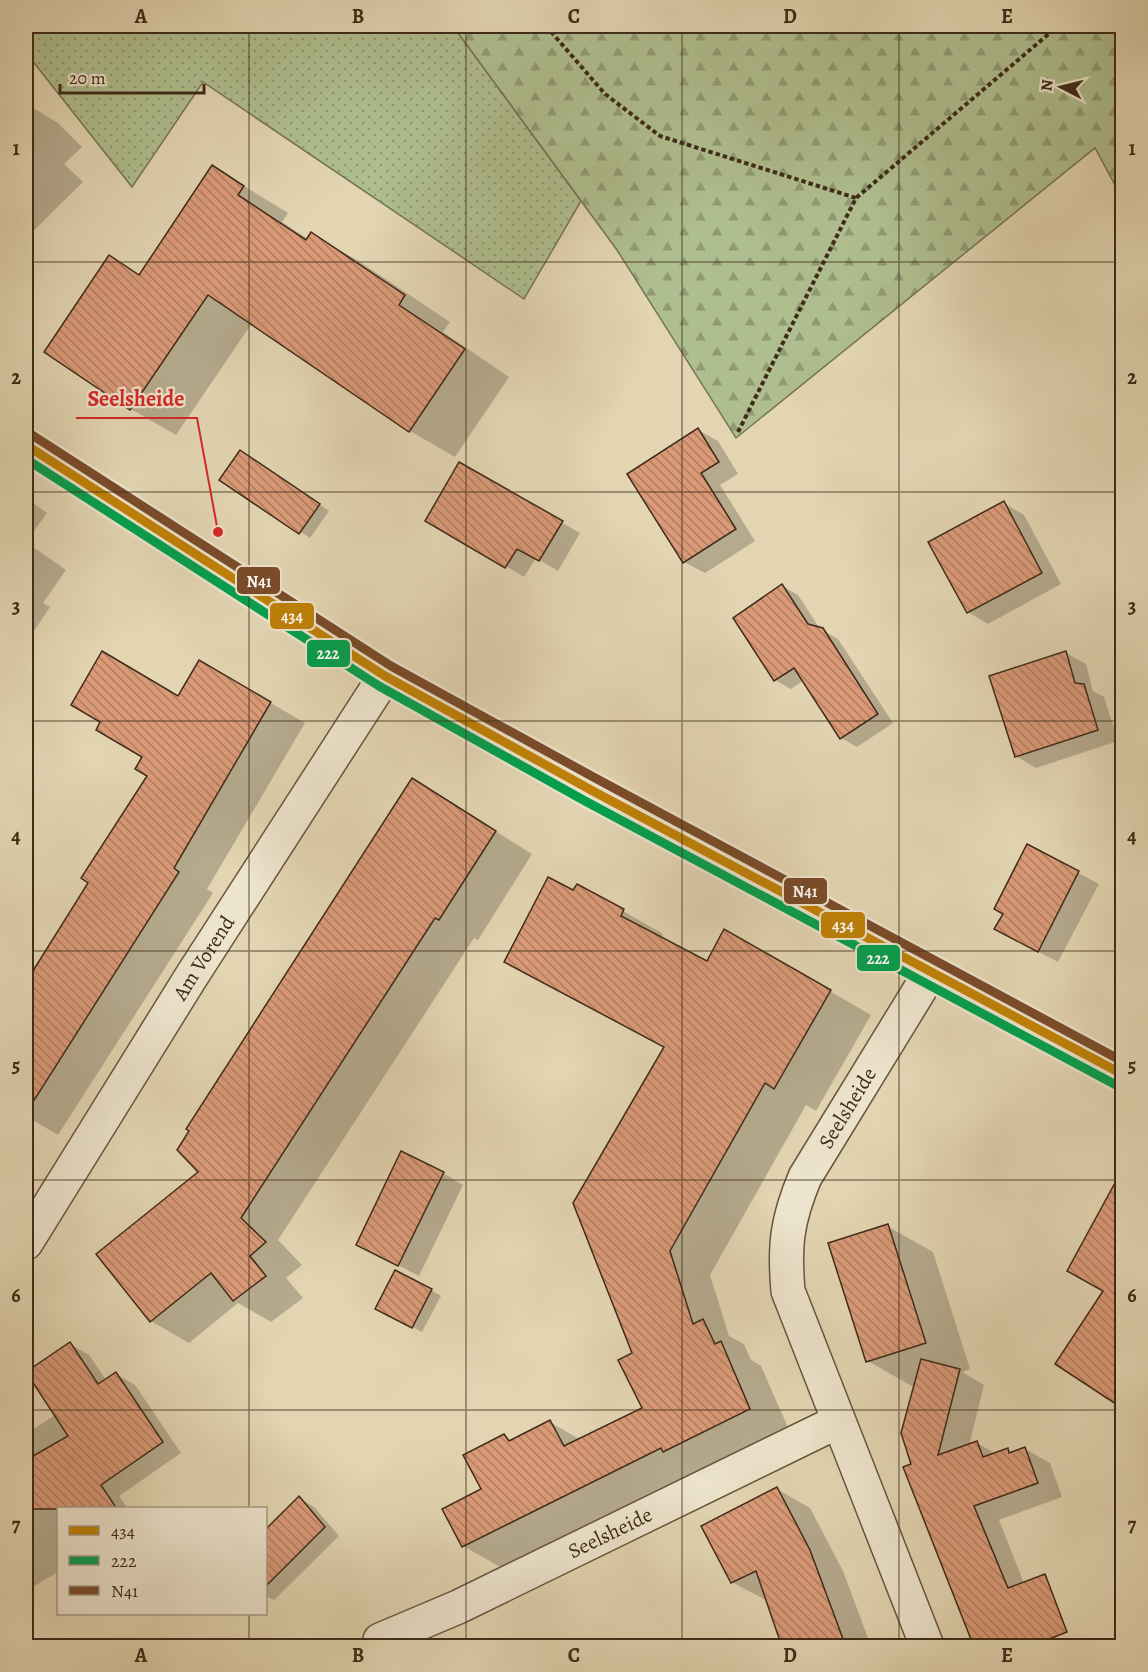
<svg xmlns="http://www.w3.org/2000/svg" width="1148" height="1672" font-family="Alegreya,serif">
<defs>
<pattern id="grass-dots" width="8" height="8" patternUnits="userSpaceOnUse" patternTransform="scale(1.5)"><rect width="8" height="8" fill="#afbe8f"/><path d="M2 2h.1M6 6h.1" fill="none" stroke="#909b74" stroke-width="1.8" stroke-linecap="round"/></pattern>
<pattern id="forest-firs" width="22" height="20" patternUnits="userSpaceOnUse" patternTransform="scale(1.5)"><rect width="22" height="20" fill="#afbe8f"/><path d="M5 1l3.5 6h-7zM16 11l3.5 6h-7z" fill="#909b74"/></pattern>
<pattern id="building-back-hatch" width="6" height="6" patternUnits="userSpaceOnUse" patternTransform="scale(1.5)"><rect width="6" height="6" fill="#da9a78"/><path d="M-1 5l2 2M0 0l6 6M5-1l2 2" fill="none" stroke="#b27e61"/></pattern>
</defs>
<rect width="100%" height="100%" fill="#e3d5b2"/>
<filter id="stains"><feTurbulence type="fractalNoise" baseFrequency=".00333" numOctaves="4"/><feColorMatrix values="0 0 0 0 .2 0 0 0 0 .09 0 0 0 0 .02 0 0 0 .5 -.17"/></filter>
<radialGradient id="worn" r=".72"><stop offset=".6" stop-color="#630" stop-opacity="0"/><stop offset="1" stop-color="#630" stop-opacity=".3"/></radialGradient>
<polygon fill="url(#grass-dots)" stroke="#767454" stroke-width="1.5" points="26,26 453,26 581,201 524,299 203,82 132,187 35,64 26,48"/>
<polygon fill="url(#forest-firs)" stroke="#767454" stroke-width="1.5" points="453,26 1122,26 1122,198 1095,148 736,438 617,250"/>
<g fill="#0003">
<polygon points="30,106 58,123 82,147 64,164 83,182 26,238 26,110"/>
<polygon points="213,167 288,213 282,222 308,239 312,234 357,260 450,322 443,332 509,377 455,457 410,431 252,323 176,435 131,409 46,351 109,257 141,275"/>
<polygon points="698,430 718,441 738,474 720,485 755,541 705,573 684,562"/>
<polygon points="250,457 329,511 310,538 221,479"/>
<polygon points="460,464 580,533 558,571 536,558 524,577 427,520"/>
<polygon points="26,498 47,513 26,542 66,570 43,603 50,607 26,643"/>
<polygon points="1004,503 1024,515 1061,584 988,624 968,612"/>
<polygon points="782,586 798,595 820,629 838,639 893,723 857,747 841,738 804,680 791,689 775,680"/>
<polygon points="1066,653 1086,664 1093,691 1104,697 1118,741 1036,768 1016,756"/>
<polygon points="200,662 305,723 207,889 213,893 58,1135 26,1116 26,1006 44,978 90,882 149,776 144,756"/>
<polygon points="413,780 532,854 478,940 474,938 278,1240 302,1265 286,1278 303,1298 271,1322 238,1303 189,1343 151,1321 200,1172"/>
<polygon points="1028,846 1099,884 1058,962 1016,940 1004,914"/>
<polygon points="573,892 623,911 663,934 661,939 707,963 725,931 871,1015 816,1111 806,1105 710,1275 729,1336 744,1344 751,1360 761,1366 790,1432 504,1569 463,1546 504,1436 513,1441 550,1422 581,1440 644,1409 634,1354 666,1048 506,962"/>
<polygon points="443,1173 463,1185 419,1276 357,1244"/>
<polygon points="1101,1213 1122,1225 1122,1406 1057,1364 1105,1291"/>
<polygon points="887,1226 933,1252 970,1369 962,1372 984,1385 969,1446 977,1443 996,1454 1007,1450 1014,1453 1025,1449 1050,1463 1062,1497 999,1520 1039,1621 992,1639 913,1465 915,1388 868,1361"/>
<polygon points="431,1290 441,1296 422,1332 387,1314"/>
<polygon points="70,1344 89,1355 106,1380 116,1374 135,1385 181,1453 119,1496 127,1508 58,1508 58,1572 26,1591 26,1434 55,1415"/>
<polygon points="777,1489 810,1508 843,1571 871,1646 777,1646 781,1639 767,1601 732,1582"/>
<polygon points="299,1498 314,1507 339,1536 274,1600 266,1596 266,1531"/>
</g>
<g fill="url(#building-back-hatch)" stroke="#3e2a18" stroke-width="1.5">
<polygon points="212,165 244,186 238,195 306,240 311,232 405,295 399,305 465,349 409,432 208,295 130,410 44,352 109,255 139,275"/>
<polygon points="698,428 719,462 701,473 736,529 683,563 627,474"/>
<polygon points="240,450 320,504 299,534 219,480"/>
<polygon points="459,462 563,521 539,561 517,549 505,568 425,521"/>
<polygon points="1004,501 1042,573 967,613 928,542"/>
<polygon points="782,584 808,624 823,628 878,714 840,739 794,668 774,681 733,618"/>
<polygon points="102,651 178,696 199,660 271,702 174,868 179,872 26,1113 26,982 88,883 81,878 147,776 135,769 142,757 96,730 100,722 71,705"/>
<polygon points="1066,651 1075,683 1084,684 1098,730 1015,757 989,676"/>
<polygon points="412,778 496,831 439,920 435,918 241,1218 266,1242 250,1256 266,1276 233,1301 211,1273 150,1322 96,1254 198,1172 177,1150 189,1131 186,1129"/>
<polygon points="1027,844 1079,871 1038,952 994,929 1003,914 994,909"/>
<polygon points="548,877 573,890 577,884 624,909 621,916 707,961 724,929 831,990 774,1089 765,1083 670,1251 693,1324 703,1319 715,1344 721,1341 750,1409 663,1452 661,1448 462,1547 442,1509 481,1489 463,1455 504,1434 509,1441 550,1420 564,1446 642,1408 618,1360 632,1353 573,1203 664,1047 504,962"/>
<polygon points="401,1151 444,1172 398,1266 356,1245"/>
<polygon points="1122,1170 1122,1408 1055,1364 1103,1291 1067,1271"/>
<polygon points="888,1224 926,1343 866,1362 828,1243"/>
<polygon points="395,1270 432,1289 412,1328 375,1309"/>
<polygon points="70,1342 98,1384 116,1372 163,1442 101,1485 117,1509 26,1509 26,1460 68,1436 26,1372"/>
<polygon points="921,1359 960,1369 938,1455 977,1441 983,1457 1008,1448 1009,1453 1025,1447 1038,1483 974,1506 1008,1588 1045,1574 1067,1632 1029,1647 974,1647 903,1467 911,1464 901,1433"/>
<polygon points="777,1487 810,1550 846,1647 782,1647 756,1571 731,1583 701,1526"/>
<polygon points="299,1496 325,1527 266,1586 266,1529"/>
</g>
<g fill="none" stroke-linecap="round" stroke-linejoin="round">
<g stroke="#67553e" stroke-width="36">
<g id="street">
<path id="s1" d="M26 1243 191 977 385 676"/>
<path id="s2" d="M380 1640 458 1607 837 1422"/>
<path id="s3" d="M927 1646 788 1291C784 1245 787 1220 805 1177L930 973"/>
</g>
</g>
<g stroke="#3e2a18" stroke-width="36">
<polyline id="secondary" points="26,445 385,676 591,790 1122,1074"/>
</g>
<g stroke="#3e2a18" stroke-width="4" stroke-dasharray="4.5 3" stroke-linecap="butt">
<polyline points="546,26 605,94 660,136 856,198"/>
<polyline points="738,432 856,198 1058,26"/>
</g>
<use href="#street" stroke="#ede4cd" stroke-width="33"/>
<use href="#secondary" stroke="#ede4cd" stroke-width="33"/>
<g stroke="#ede4cd" stroke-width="14">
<polyline id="bus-1" points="26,445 385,676 591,790 1122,1074"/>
</g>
<g stroke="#ede4cd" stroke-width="14">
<polyline id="bus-2" points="26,459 379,686 585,801 1116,1085"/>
</g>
<g stroke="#ede4cd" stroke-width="14">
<polyline id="bus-3" points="32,435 391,666 597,779 1122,1061"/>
</g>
<use href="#bus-1" stroke="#c08107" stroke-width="9"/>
<use href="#bus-2" stroke="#03a04e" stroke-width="9"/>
<use href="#bus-3" stroke="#7a4b2a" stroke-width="9"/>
</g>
<path fill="none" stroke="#3e2a18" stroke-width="1.5" stroke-opacity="0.55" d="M249 26V1508M466 26V1646M682 26V1646M899 26V1646M26 262H1122M26 492H1122M26 721H1122M26 951H1122M26 1180H1122M26 1410H1122M249 1614V1646"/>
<g text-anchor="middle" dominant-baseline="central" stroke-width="4.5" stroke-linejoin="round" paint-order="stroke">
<g font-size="21" fill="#3e2a18" stroke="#ede4cd">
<text stroke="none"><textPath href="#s1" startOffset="336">Am Vorend</textPath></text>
<text stroke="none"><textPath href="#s3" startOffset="579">Seelsheide</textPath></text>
<text stroke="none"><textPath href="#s2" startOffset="254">Seelsheide</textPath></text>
</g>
</g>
<path fill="none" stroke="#d62828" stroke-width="2" d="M218 532L197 418H76"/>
<circle fill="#d62828" stroke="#ede4cd" stroke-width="2" cx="218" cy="532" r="6"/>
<g font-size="22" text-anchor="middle" font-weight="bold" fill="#d62828" stroke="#ede4cd" stroke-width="4.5" stroke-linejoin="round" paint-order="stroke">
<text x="136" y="406">Seelsheide</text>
</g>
<g stroke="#ede4cd" stroke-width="2">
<rect x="236" y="566" width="45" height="29" rx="6" fill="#7a4b2a"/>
<rect x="269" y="602" width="46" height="28" rx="6" fill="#c08107"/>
<rect x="306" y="639" width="45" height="29" rx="6" fill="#03a04e"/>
<rect x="783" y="877" width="45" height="28" rx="6" fill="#7a4b2a"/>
<rect x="820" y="911" width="46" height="28" rx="6" fill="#c08107"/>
<rect x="856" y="944" width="45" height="28" rx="6" fill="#03a04e"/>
</g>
<g font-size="16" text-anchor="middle" font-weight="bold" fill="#fff">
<text x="259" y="587">N41</text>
<text x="292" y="622">434</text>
<text x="328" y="659">222</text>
<text x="805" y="897">N41</text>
<text x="843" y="931">434</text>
<text x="878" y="964">222</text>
</g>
<rect width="1148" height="1672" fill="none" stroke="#e3d5b2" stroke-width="66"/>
<rect x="57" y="1507" width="210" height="108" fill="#ede4cd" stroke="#a79a85" stroke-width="1.5"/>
<rect x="69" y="1526" width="30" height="9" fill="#c08107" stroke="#a79a85" stroke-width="1.5"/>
<text x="111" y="1537" font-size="18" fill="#3e2a18">434</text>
<rect x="69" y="1556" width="30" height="9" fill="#03a04e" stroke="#a79a85" stroke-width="1.5"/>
<text x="111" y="1567" font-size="18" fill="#3e2a18">222</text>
<rect x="69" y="1586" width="30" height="9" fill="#7a4b2a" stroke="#a79a85" stroke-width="1.5"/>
<text x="111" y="1597" font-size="18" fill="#3e2a18">N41</text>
<g transform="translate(1061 87) rotate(277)" stroke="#ede4cd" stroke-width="4.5" paint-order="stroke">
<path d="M0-4.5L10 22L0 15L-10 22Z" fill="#3e2a18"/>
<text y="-9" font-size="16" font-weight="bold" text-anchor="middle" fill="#3e2a18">N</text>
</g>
<path d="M60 84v9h144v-9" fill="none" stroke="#3e2a18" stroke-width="3"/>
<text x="69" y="84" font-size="18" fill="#3e2a18" stroke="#ede4cd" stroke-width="4.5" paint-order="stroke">20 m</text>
<rect x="33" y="33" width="1082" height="1606" fill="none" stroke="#3e2a18" stroke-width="2"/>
<g font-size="20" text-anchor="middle" font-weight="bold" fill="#3e2a18">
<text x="141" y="23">A</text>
<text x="358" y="23">B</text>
<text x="574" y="23">C</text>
<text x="790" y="23">D</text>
<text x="1007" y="23">E</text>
<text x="16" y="155">1</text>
<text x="1132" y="155">1</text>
<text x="16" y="384">2</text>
<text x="1132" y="384">2</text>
<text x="16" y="613">3</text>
<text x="1132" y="613">3</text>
<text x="16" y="843">4</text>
<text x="1132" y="843">4</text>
<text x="16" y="1072">5</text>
<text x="1132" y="1072">5</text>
<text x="16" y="1302">6</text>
<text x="1132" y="1302">6</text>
<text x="16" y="1531">7</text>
<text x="1132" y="1531">7</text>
<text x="141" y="1662">A</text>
<text x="358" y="1662">B</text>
<text x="574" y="1662">C</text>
<text x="790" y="1662">D</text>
<text x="1007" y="1662">E</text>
</g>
<rect width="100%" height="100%" filter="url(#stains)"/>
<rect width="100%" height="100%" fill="url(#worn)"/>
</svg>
